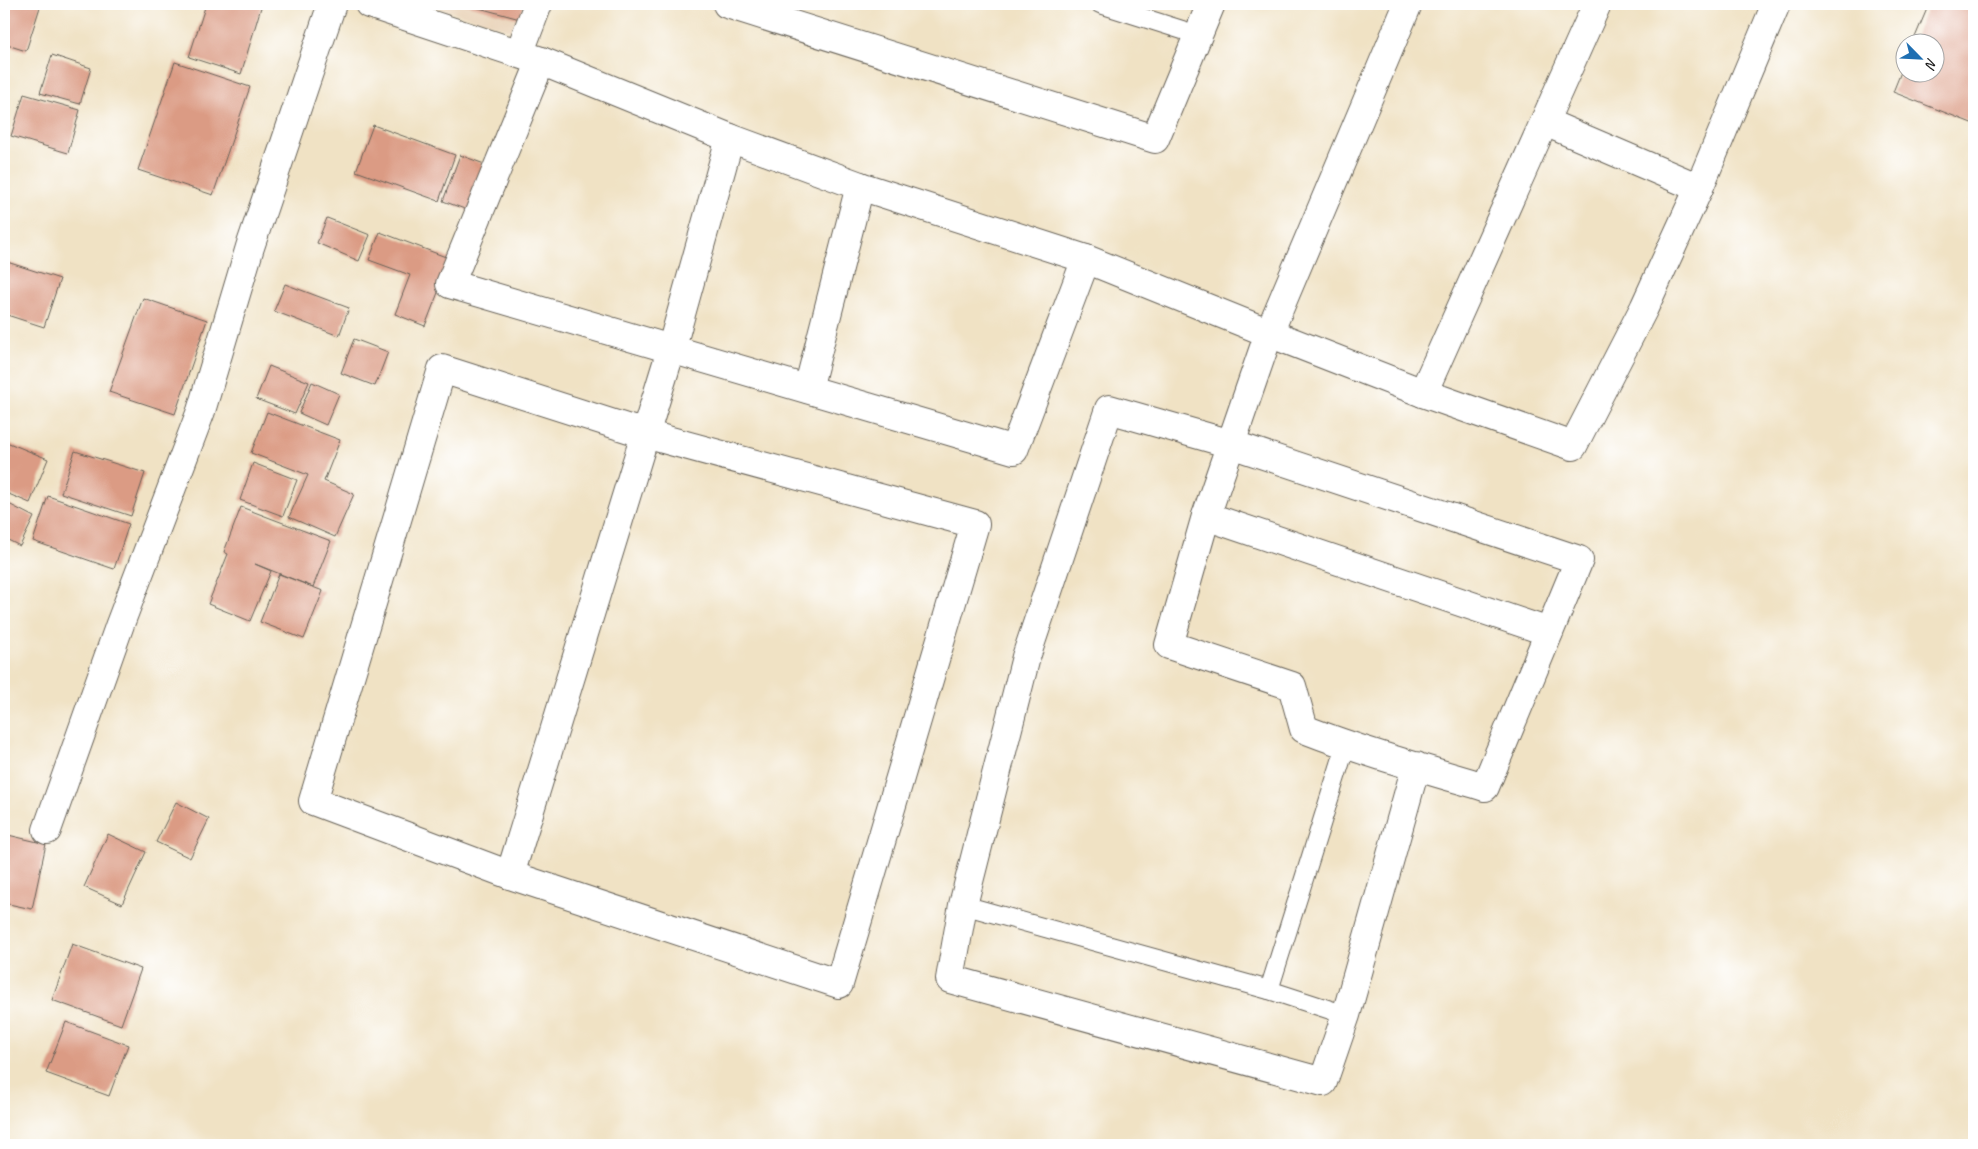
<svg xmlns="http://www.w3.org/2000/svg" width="1978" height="1149" font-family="Caveat,sans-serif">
<rect width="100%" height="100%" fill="#fff"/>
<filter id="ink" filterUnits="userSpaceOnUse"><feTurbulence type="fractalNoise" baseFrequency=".02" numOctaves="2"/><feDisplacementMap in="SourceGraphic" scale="10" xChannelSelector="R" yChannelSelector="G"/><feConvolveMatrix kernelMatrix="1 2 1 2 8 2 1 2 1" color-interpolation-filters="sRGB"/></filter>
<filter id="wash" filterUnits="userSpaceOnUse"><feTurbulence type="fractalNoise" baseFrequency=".0096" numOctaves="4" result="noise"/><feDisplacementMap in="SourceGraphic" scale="20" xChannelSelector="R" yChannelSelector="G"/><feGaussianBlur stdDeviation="1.12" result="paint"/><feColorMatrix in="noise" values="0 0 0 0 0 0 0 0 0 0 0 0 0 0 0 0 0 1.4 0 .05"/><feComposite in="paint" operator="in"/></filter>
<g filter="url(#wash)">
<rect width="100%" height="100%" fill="#f0e2c4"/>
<polygon fill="#e9d3b8" points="426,4 529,4 520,33"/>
<g id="blocks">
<g fill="#db9b84">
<polygon points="4,4 41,4 26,51 4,44"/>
<polygon points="206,4 262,4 241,74 189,57"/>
<polygon points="464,4 524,4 520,19"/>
<polygon points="1929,4 1974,4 1974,124 1893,92 1905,62 1906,72 1936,72 1936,42 1913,42"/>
<polygon points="52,55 91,68 80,104 40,93"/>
<polygon points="175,62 250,87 213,195 138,170"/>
<polygon points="24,94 80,110 68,153 11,136"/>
<polygon points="373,125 455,155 439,201 356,171"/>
<polygon points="460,155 487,165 470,211 443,201"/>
<polygon points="327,218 370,235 359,261 317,243"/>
<polygon points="380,232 451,259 425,326 395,314 410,275 369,260"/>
<polygon points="4,261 60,279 44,327 4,314"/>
<polygon points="285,284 349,308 339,336 274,311"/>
<polygon points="143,298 207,320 175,414 109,392"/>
<polygon points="354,339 388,352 375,386 341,373"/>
<polygon points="269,366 309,382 295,414 256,399"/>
<polygon points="312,382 339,394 326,425 299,413"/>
<polygon points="267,412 340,440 324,481 354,494 335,537 289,517 308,475 251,453"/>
<polygon points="4,441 48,459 30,503 4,492"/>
<polygon points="75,451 145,473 131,516 61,493"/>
<polygon points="253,463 297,480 283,516 240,500"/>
<polygon points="48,496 129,524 114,569 33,541"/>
<polygon points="5,502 34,517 20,546 4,538"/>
<polygon points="241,507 331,541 313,587 255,564 271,571 250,621 208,604 228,554 224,552"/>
<polygon points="279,574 323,591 304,639 260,622"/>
<polygon points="176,802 209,819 190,858 156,842"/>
<polygon points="4,834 46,844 32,909 4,903"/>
<polygon points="108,834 146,852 122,904 84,887"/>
<polygon points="72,944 141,969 121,1025 52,1000"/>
<polygon points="66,1022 128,1045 109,1096 46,1073"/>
</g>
</g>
</g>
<g filter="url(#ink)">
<use href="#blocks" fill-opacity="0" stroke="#666157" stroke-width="1"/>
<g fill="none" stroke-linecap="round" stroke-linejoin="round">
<g stroke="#666157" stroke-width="20">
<g id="lane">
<polyline points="1100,4 1198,35"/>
<polyline points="963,905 1269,990 1346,1015"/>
<polyline points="1269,990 1346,745"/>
</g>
</g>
<g stroke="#666157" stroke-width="30">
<g id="street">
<polyline points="369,4 541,61 730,138 860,186 1086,259 1269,333 1423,393 1573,446 1644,308 1699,188 1776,4"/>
<polyline points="727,4 1155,139 1211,4"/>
<path d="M1408 4 1269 333 1206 516 1169 645 1292 686 1304 729C1363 752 1424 769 1485 787L1579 560 1231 444 1109 409 1026 657 963 905 950 979 1323 1082 1346 1015 1416 766"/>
<polyline points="519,54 538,4"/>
<polyline points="541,61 450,284 1014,450 1086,259"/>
<polyline points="1545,122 1699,188"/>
<polygon points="442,369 645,434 975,524 839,984 510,875 313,801"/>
<polyline points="808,389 860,186"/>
<polyline points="1423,393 1597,4"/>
<polyline points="1206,516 1549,632"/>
<polyline points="47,830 120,624 201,411 250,247 332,4"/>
<polyline points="510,875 671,350 730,138"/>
</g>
</g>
<use href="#lane" stroke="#fff" stroke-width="18"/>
<use href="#street" stroke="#fff" stroke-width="28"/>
</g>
</g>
<rect width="1978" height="1149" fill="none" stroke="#fff" stroke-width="20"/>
<g transform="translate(1920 58) rotate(114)"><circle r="24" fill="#ffffff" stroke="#a4a4a4"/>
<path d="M0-4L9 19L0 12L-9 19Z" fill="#1f6fb2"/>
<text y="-8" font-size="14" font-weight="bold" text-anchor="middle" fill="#1c1c1c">N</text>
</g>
</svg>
